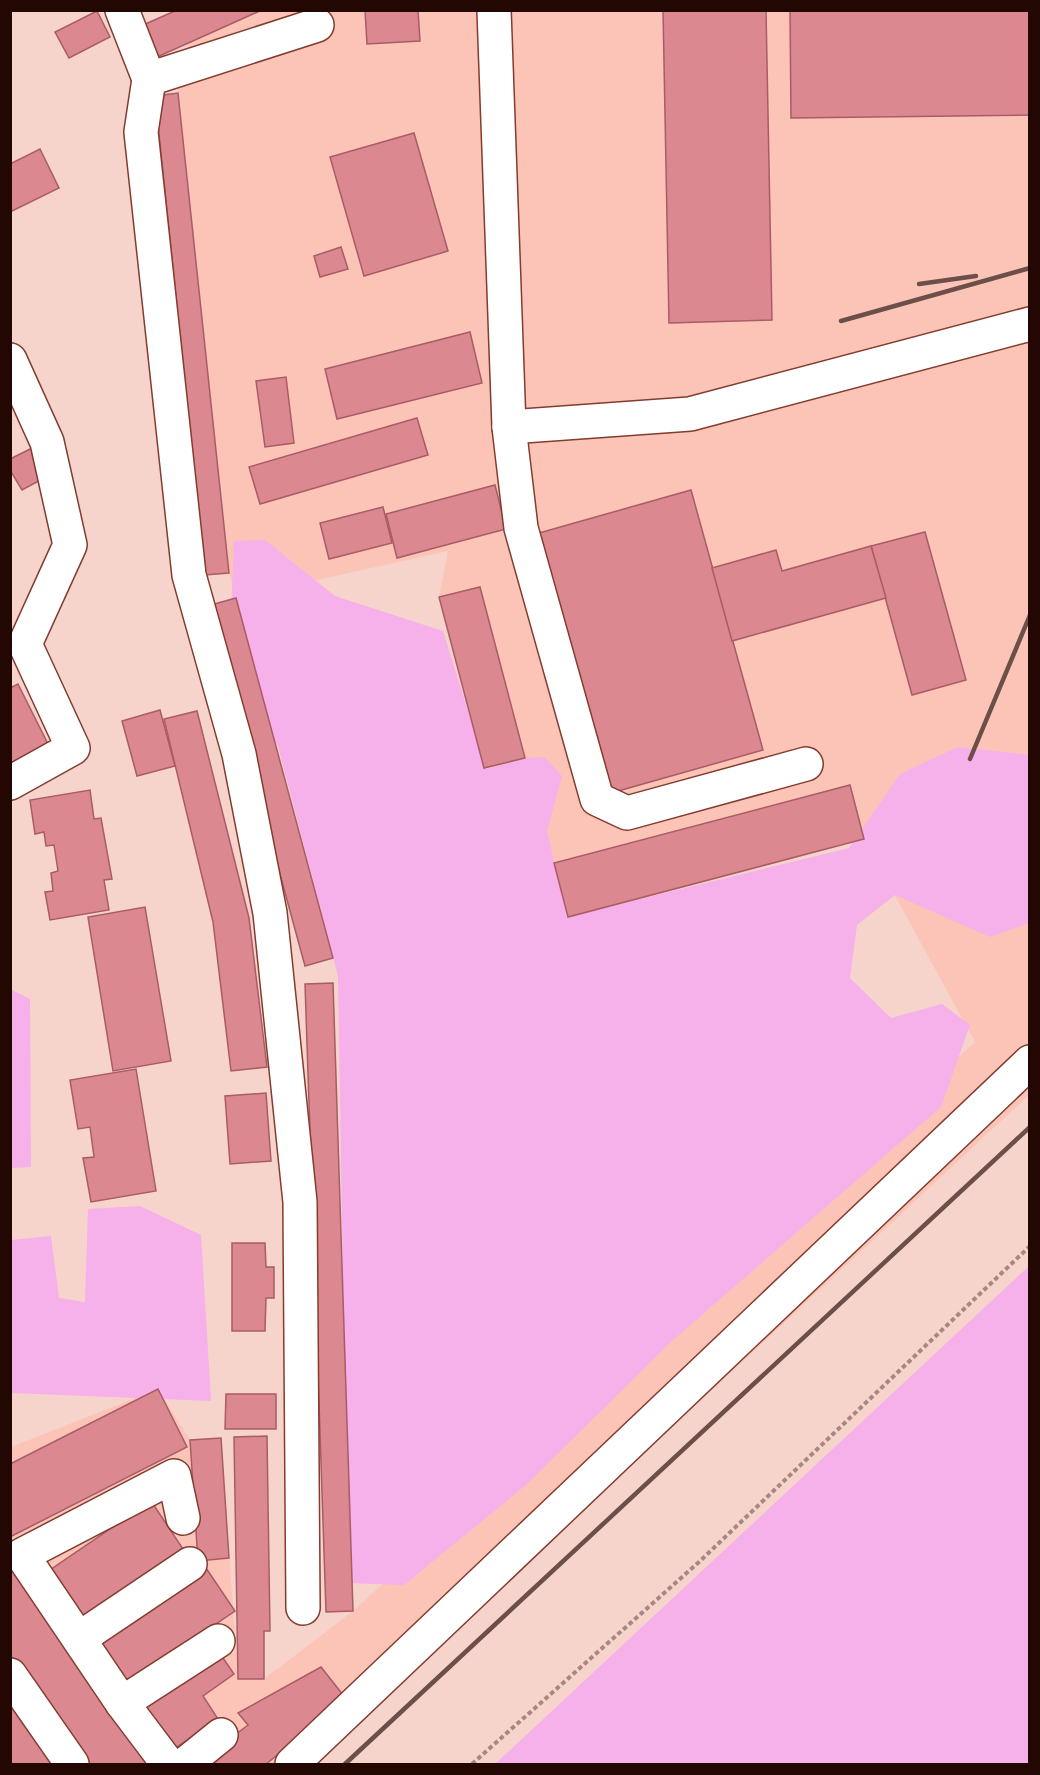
<svg xmlns="http://www.w3.org/2000/svg" width="1040" height="1775" font-family="'DejaVu Sans',sans-serif">
<rect width="100%" height="100%" fill="#f6d4cc"/>
<polygon fill="#fbc4b7" points="196,11 1029,11 1029,1095 310,1764 11,1764 11,1447 158,1389 190,1440 221,1438 238,1679 264,1679 353,1611 975,1042 864,839 568,917 525,758 484,768 439,597 448,551 236,598 229,573 178,93"/>
<g fill="#f6b0ea">
<polygon points="265,540 335,596 443,631 486,769 527,758 545,757 562,776 547,831 567,917 849,848 900,774 958,747 1029,755 1029,923 990,937 895,895 857,925 850,978 891,1018 942,1004 970,1025 941,1107 673,1340 526,1485 404,1585 348,1583 338,976 278,746 249,702 231,615 234,541"/>
<polygon points="10,989 30,999 31,1167 11,1168"/>
<polygon points="140,1206 201,1235 211,1401 11,1393 11,1240 51,1236 59,1298 85,1302 88,1209"/>
<polygon points="1029,1266 1029,1764 495,1764"/>
</g>
<g fill="#db8891" stroke="#a95c65" stroke-width="1.5">
<polygon points="177,10 262,10 155,58 141,26"/>
<polygon points="365,10 418,10 420,41 367,44"/>
<polygon points="663,10 766,10 772,320 669,323"/>
<polygon points="790,10 1030,10 1030,115 791,118"/>
<polygon points="97,11 110,37 69,58 55,32"/>
<polygon points="178,93 229,573 205,575 155,96"/>
<polygon points="414,133 448,251 364,276 330,157"/>
<polygon points="40,149 59,188 10,212 10,164"/>
<polygon points="341,247 348,269 320,277 314,256"/>
<polygon points="470,332 482,383 337,419 325,369"/>
<polygon points="286,377 294,443 265,447 256,381"/>
<polygon points="417,418 428,455 260,504 249,467"/>
<polygon points="32,448 48,476 22,490 10,470 10,459"/>
<polygon points="495,485 506,529 397,558 386,514"/>
<polygon points="691,490 763,750 611,793 539,533"/>
<polygon points="383,507 392,543 329,559 320,523"/>
<polygon points="925,532 966,680 912,695 871,546"/>
<polygon points="871,546 886,598 732,641 712,568 776,550 782,571"/>
<polygon points="480,587 525,758 484,768 439,597"/>
<polygon points="236,598 333,958 305,966 207,606"/>
<polygon points="18,684 50,748 10,767 10,688"/>
<polygon points="160,710 175,766 137,776 122,721"/>
<polygon points="197,711 249,918 267,1067 231,1071 213,922 164,719"/>
<polygon points="850,785 864,839 568,917 554,863"/>
<polygon points="90,790 94,819 101,818 112,879 104,880 109,910 50,920 45,892 53,891 51,873 58,871 54,845 46,846 44,832 35,834 30,800"/>
<polygon points="145,907 171,1061 113,1071 88,917"/>
<polygon points="333,983 353,1611 326,1612 305,984"/>
<polygon points="136,1069 156,1191 91,1202 83,1158 94,1157 90,1127 78,1129 70,1080"/>
<polygon points="266,1093 271,1161 230,1164 225,1096"/>
<polygon points="232,1243 265,1243 266,1267 274,1267 274,1298 266,1298 265,1331 232,1331"/>
<polygon points="158,1389 187,1447 10,1537 10,1464"/>
<polygon points="226,1394 276,1394 276,1429 225,1429"/>
<polygon points="267,1436 270,1631 264,1631 264,1679 238,1679 234,1437"/>
<polygon points="221,1438 229,1558 198,1561 190,1440"/>
<polygon points="151,1501 187,1555 83,1625 47,1572"/>
<polygon points="10,1567 149,1764 82,1764 10,1655"/>
<polygon points="206,1568 235,1611 120,1689 91,1646"/>
<polygon points="219,1652 234,1674 203,1696 218,1719 165,1755 134,1710"/>
<polygon points="321,1667 347,1700 266,1764 197,1764 248,1725 238,1713"/>
<polygon points="10,1696 57,1764 10,1764"/>
</g>
<g fill="none" stroke-linecap="round" stroke-linejoin="round">
<g stroke="#833c2e" stroke-width="36">
<g id="minor">
<polyline points="122,10 149,79"/>
<polyline points="494,10 509,427 521,528 597,799 627,813 806,764"/>
<polyline points="10,360 47,442 70,545 25,644 73,748 10,783"/>
<polyline points="509,427 690,414 1030,324"/>
<polyline points="303,1608 300,1202 270,913 239,754 189,575 141,132 149,79 317,25"/>
<polyline points="80,1638 190,1564"/>
<polyline points="10,1675 72,1764"/>
<polyline points="122,1703 218,1641"/>
<polyline points="168,1764 122,1703 22,1555 174,1476 183,1518"/>
<polyline points="185,1764 221,1735"/>
<polyline points="292,1764 1030,1062"/>
</g>
</g>
<polyline stroke="#a78781" stroke-width="4" stroke-dasharray="4.5 3" stroke-linecap="butt" points="472,1764 699,1562 1030,1246"/>
<use href="#minor" stroke="#fff" stroke-width="33"/>
<g stroke="#6d4f4a" stroke-width="4.5">
<polyline points="919,284 976,276"/>
<polyline points="841,321 1030,268"/>
<polyline points="970,759 1030,615"/>
<polyline points="345,1764 1030,1127"/>
</g>
</g>
<rect width="1040" height="1775" fill="none" stroke="#230703" stroke-width="24"/>
</svg>
